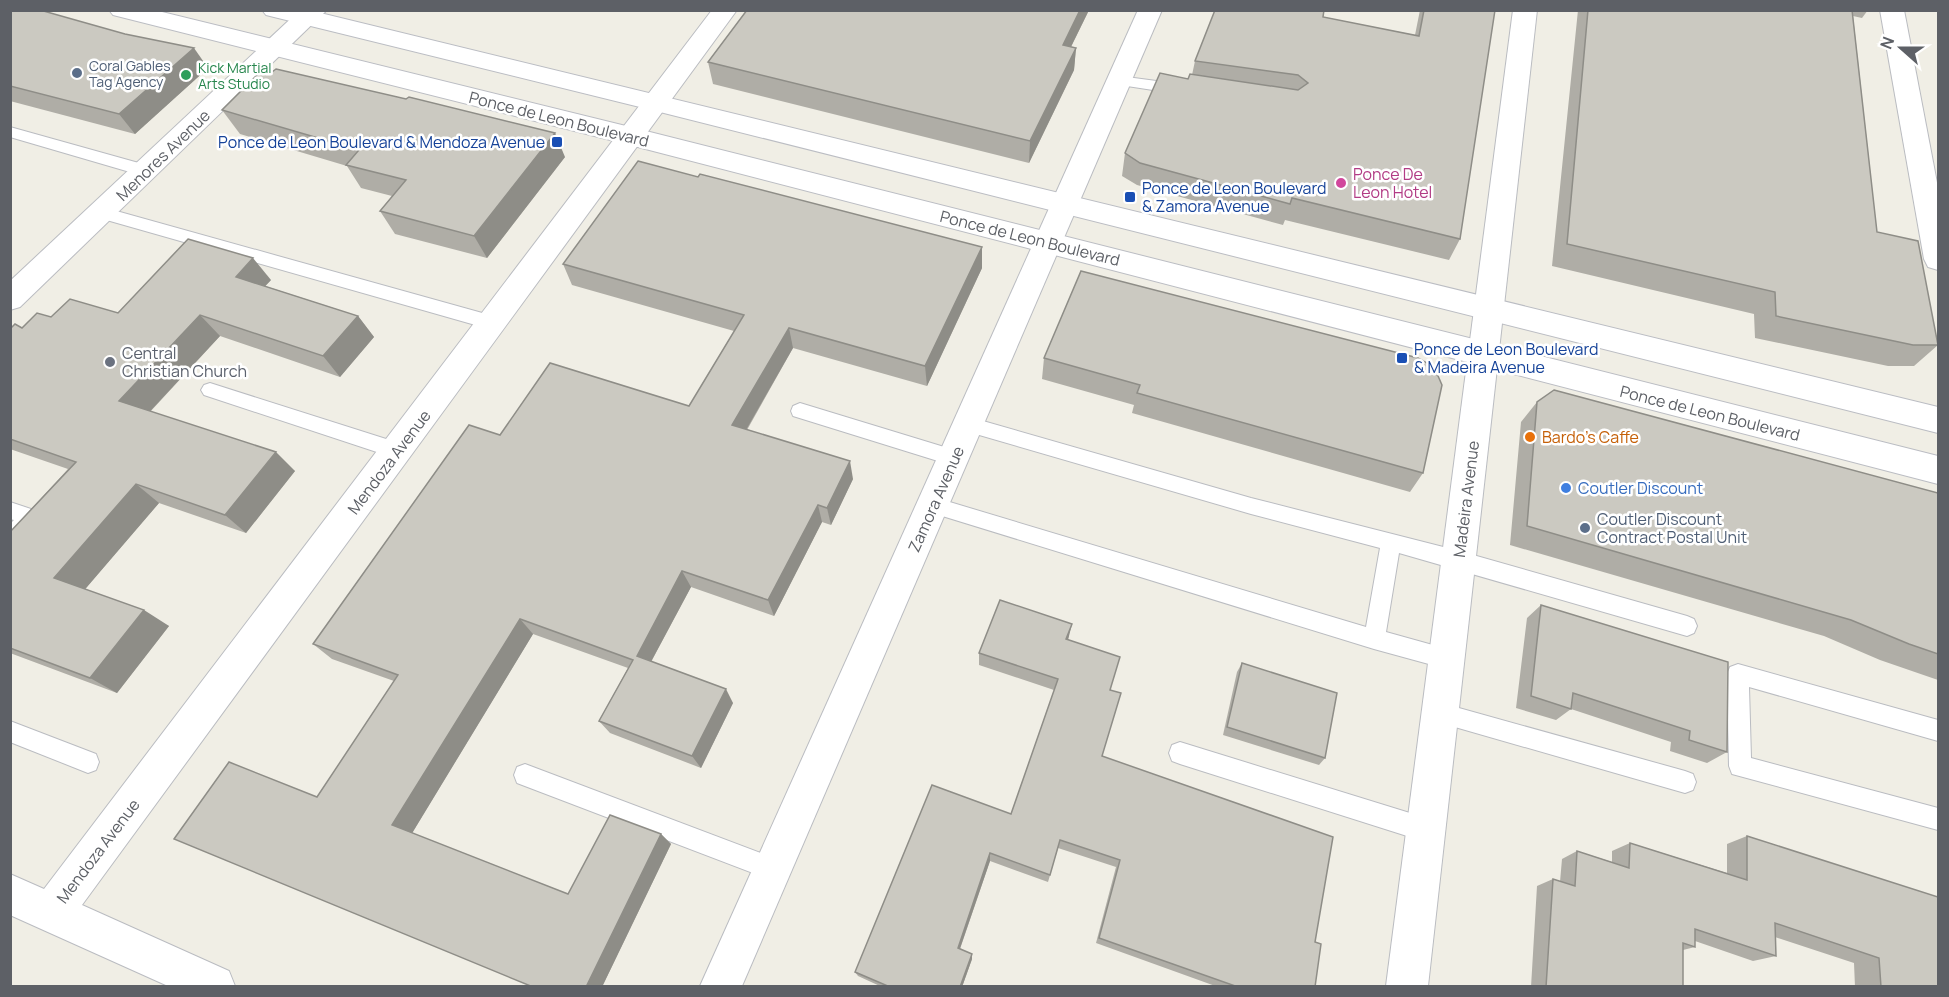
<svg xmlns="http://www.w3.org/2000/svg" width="1949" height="997" font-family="Manrope,sans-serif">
<rect width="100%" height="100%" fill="#f0eee5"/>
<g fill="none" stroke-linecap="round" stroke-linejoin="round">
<g stroke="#babcc1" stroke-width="2">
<g id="lane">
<polygon points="1119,76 1179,84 1187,89 1179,94 1114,84 1112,81 1114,78"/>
<polygon points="10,127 153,167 155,171 153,175 147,177 10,137"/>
<polygon points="102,207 493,316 499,318 502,323 499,328 493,330 96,217 94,213 96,209"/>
<polygon points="210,383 405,445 407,451 405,457 398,459 204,395 201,390 204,385"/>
<polygon points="800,403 954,450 961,452 964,458 961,464 954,466 793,416 791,411 793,406"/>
<polygon points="969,417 1251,498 1459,551 1687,616 1694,619 1697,626 1694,633 1687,636 1399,553 1386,632 1447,649 1455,652 1458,659 1455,666 1447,669 1374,649 926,511 923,505 926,499 933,497 1366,627 1380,548 1251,514 962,430 960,425 962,420"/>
<polygon points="10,502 37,511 40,517 17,544 10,547 10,524 14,520 10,519"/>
<polygon points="1738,664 1938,720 1938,741 1749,687 1751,758 1938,808 1938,830 1732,774 1729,766 1727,674 1730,667"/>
<polygon points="1441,703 1685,771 1693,774 1696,782 1693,790 1685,793 1441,723 1433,720 1430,713 1433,706"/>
<polygon points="10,721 96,754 99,762 96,770 88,773 10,742"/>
<polygon points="1180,742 1426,818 1434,822 1438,830 1434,838 1426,842 1180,764 1172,761 1169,753 1172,745"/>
<polygon points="525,764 782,861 786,869 782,877 774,881 517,783 514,775 517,767"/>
</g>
</g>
<g stroke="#babcc1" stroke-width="2">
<g id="street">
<polygon points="300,10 327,10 20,307 10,310 10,281"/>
<polygon points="712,10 737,10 82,905 229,971 235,986 168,986 10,915 10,874 44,889"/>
<polygon points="1138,10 1162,10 742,986 700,986"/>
<polygon points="1513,10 1537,10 1428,986 1386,986"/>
<polygon points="1880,10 1904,10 1938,188 1938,270 1928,267 1924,259"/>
</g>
</g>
<g stroke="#bbbdc3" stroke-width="2">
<g id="secondary">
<polygon points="109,10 154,10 630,127 1938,456 1938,484 630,145 113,15"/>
<polygon points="262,10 308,10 1938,407 1938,433 656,111 274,17 266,15"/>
</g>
</g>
<use href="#lane" fill="#fff" fill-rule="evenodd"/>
<use href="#street" fill="#fff" fill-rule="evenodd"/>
<use href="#secondary" fill="#fff" fill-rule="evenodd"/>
</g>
<g fill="#afada6">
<polygon points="10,10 208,68 135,134 10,101"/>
<polygon points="747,10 1089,10 1071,47 1076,48 1074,70 1029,163 713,84 708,62"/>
<polygon points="1420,10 1495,10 1460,239 1449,260 1285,220 1283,225 1137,185 1122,176 1125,153 1192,75 1195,61 1323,17 1415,35"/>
<polygon points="1578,10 1868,10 1862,18 1853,16 1877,232 1938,341 1938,345 1914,366 1888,366 1755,338 1754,314 1552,266"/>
<polygon points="222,110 565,157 487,258 395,234 380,211 392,196 361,188 347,166 240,134"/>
<polygon points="698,177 982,247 982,268 927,386 793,348 747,430 853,479 831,525 822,522 774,616 691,587 651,662 733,703 701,768 610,733 599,721 628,668 533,634 412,833 568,894 661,834 671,844 602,987 317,797 394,681 332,659 313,644 500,435 689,406 734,331 572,285 563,264"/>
<polygon points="1081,271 1423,473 1410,492 1132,413 1134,405 1042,379 1044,358"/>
<polygon points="271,280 265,286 358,316 374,337 340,377 220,336 150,412 295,471 246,533 159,503 85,589 169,626 117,693 10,653 10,532 68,469 10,449 10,329 22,328 51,317 118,313"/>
<polygon points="1537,402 1938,493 1938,680 1880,660 1824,636 1510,545 1521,422"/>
<polygon points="1541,605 1727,752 1707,763 1670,751 1671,742 1571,709 1556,720 1516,708 1527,618"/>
<polygon points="1069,636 1068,640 1110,690 1102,756 1315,942 1315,987 1218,987 1096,943 1116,867 1058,848 1048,882 990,861 960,949 972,954 972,959 962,987 882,987 858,976 855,972 1011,814 1054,690 979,665 979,653"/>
<polygon points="1242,663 1325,758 1319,765 1223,735 1237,672"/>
<polygon points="1747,836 1938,987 1855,987 1854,963 1775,937 1776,956 1753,961 1695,941 1695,947 1683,950 1683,987 1531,987 1537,886 1553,879 1560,882 1562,859 1577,851 1612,862 1612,851 1630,843 1727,873 1727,844"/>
</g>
<g fill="#8e8d87">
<polygon points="1080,10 1089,10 1061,67 1063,45"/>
<polygon points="194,48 208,68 135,134 119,114"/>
<polygon points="1076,48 1074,70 1029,163 1030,141"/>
<polygon points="555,133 565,157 487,258 474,236"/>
<polygon points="982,247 982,268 927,386 925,366"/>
<polygon points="253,258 271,280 254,298 236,277"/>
<polygon points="200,315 220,336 141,421 119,401"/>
<polygon points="358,316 374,337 340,377 323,356"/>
<polygon points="789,328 793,348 738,444 732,425"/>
<polygon points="276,452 295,471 246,533 225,515"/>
<polygon points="850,461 853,479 831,525 827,508"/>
<polygon points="136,484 159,503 81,594 54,578"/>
<polygon points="818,505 822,522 774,616 768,600"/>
<polygon points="682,571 691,587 646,671 637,656"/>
<polygon points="144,610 169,626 117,693 90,678"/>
<polygon points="520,619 533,634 411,835 392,825"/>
<polygon points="1072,624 1069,636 1064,651 1066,639"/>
<polygon points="726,689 733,703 701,768 692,756"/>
<polygon points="661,834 671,844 602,987 586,987"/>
<polygon points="990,853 990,861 958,954 958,948"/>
<polygon points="972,954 972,959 962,987 960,987"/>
</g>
<g fill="#cbc9c1" stroke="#8e8d87" stroke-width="1.5">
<polygon points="10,10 40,10 125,34 194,48 119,114 10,86"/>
<polygon points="747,10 1080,10 1063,45 1076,48 1030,141 708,62"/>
<polygon points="1215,10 1324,10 1323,17 1419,36 1424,10 1495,10 1460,239 1292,198 1290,204 1140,163 1125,153 1160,73 1188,79 1190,74 1298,90 1308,83 1298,75 1195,61"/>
<polygon points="1588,10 1852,10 1877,232 1918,241 1938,345 1913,345 1776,316 1775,292 1567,244"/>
<polygon points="276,69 406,99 409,97 555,133 474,236 380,211 406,180 346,165 359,150 222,110 262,70 272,72"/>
<polygon points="638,161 698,177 700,174 982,247 925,366 789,328 732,425 850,461 827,508 818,505 768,600 682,571 637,656 726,689 692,756 599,721 633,660 520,619 392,825 568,894 610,815 661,834 586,987 533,987 174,839 229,762 317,797 398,675 313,644 469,425 500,435 550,363 689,406 744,315 563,264"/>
<polygon points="188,239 253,258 236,277 358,316 323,356 200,315 119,401 276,452 225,515 136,484 54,578 144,610 90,678 10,648 10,532 76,462 10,439 10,329 15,324 22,328 37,313 51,317 70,299 118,313"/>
<polygon points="1081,271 1418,358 1427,363 1438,376 1442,385 1423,473 1137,393 1140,385 1044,358"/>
<polygon points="1554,390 1938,493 1938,654 1909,644 1851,620 1527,526 1537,402"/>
<polygon points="1000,600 1072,624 1066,639 1120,657 1110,690 1121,693 1102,756 1333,837 1315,942 1321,944 1315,987 1238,987 1099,938 1120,860 1060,840 1050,875 990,853 958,948 972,954 960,987 890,987 855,972 932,785 1011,814 1058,679 979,653"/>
<polygon points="1541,605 1728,662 1727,752 1689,740 1690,731 1573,693 1571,709 1531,696"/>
<polygon points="1242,663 1337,693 1325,758 1227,727"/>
<polygon points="1747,836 1938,897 1938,987 1881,987 1879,958 1775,923 1776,956 1695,929 1695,947 1683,943 1683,987 1546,987 1553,879 1575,886 1577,851 1629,868 1630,843 1747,880"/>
</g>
<g fill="#5c6f8a" stroke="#fff" stroke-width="2">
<circle cx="77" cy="73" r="6"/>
<circle cx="1585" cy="528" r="6"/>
</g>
<circle fill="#2e9e5b" stroke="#fff" stroke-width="2" cx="186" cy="75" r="6"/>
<g fill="#1a4fb4" stroke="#fff" stroke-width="2">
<rect x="551" y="136" width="12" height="12" rx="3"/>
<rect x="1124" y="191" width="12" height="12" rx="3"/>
<rect x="1396" y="352" width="12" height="12" rx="3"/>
</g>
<circle fill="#d1479c" stroke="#fff" stroke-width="2" cx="1341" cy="183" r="6"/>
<circle fill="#6b7280" stroke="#fff" stroke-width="2" cx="110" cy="362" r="6"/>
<circle fill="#e8710a" stroke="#fff" stroke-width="2" cx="1530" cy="437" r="6"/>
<circle fill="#3f7fe0" stroke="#fff" stroke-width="2" cx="1566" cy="488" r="6"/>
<g text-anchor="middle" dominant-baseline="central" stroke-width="5" stroke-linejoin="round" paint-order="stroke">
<g font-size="14" fill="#4e5e75" stroke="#fff" text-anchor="start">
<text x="89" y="65">Coral Gables<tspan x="89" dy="16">Tag Agency</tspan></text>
</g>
<g font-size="14" fill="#27864d" stroke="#fff" text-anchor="start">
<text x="198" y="67">Kick Martial<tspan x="198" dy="16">Arts Studio</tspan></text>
</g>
<g font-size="16" fill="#5d6066" stroke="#fff">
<text transform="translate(559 119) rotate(14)">Ponce de Leon Boulevard</text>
<text transform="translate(163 155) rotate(-44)">Menores Avenue</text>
<text transform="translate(1030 238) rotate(14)">Ponce de Leon Boulevard</text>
<text transform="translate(1710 413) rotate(14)">Ponce de Leon Boulevard</text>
<text transform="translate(389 462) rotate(-53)">Mendoza Avenue</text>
<text transform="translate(936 499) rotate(-66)">Zamora Avenue</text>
<text transform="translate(1466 499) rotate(-83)">Madeira Avenue</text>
<text transform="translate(98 851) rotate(-53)">Mendoza Avenue</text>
</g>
<g font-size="16" fill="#164399" stroke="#fff" text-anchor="start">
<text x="545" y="142" text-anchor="end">Ponce de Leon Boulevard &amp; Mendoza Avenue</text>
<text x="1142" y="188">Ponce de Leon Boulevard<tspan x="1142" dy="18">&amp; Zamora Avenue</tspan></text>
<text x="1414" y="349">Ponce de Leon Boulevard<tspan x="1414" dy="18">&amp; Madeira Avenue</tspan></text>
</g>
<g font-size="16" fill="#b23c85" stroke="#fff" text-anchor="start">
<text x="1353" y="174">Ponce De<tspan x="1353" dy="18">Leon Hotel</tspan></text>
</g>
<g font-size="16" fill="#5b616d" stroke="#fff" text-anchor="start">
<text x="122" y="353">Central<tspan x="122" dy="18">Christian Church</tspan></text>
</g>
<g font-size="16" fill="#c56008" stroke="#fff" text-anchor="start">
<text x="1542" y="437">Bardo's Caffe</text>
</g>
<g font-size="16" fill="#366cbe" stroke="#fff" text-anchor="start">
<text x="1578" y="488">Coutler Discount</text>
</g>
<g font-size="16" fill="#4e5e75" stroke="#fff" text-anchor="start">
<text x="1597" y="519">Coutler Discount<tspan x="1597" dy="18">Contract Postal Unit</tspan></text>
</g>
</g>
<rect width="1949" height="997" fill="none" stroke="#5d6066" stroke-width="24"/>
<g transform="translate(1901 48) rotate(291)" stroke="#ffffff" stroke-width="4.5" paint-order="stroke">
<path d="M0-4.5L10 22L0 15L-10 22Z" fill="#5d6066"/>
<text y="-9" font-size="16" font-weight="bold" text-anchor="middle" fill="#5d6066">N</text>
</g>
</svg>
